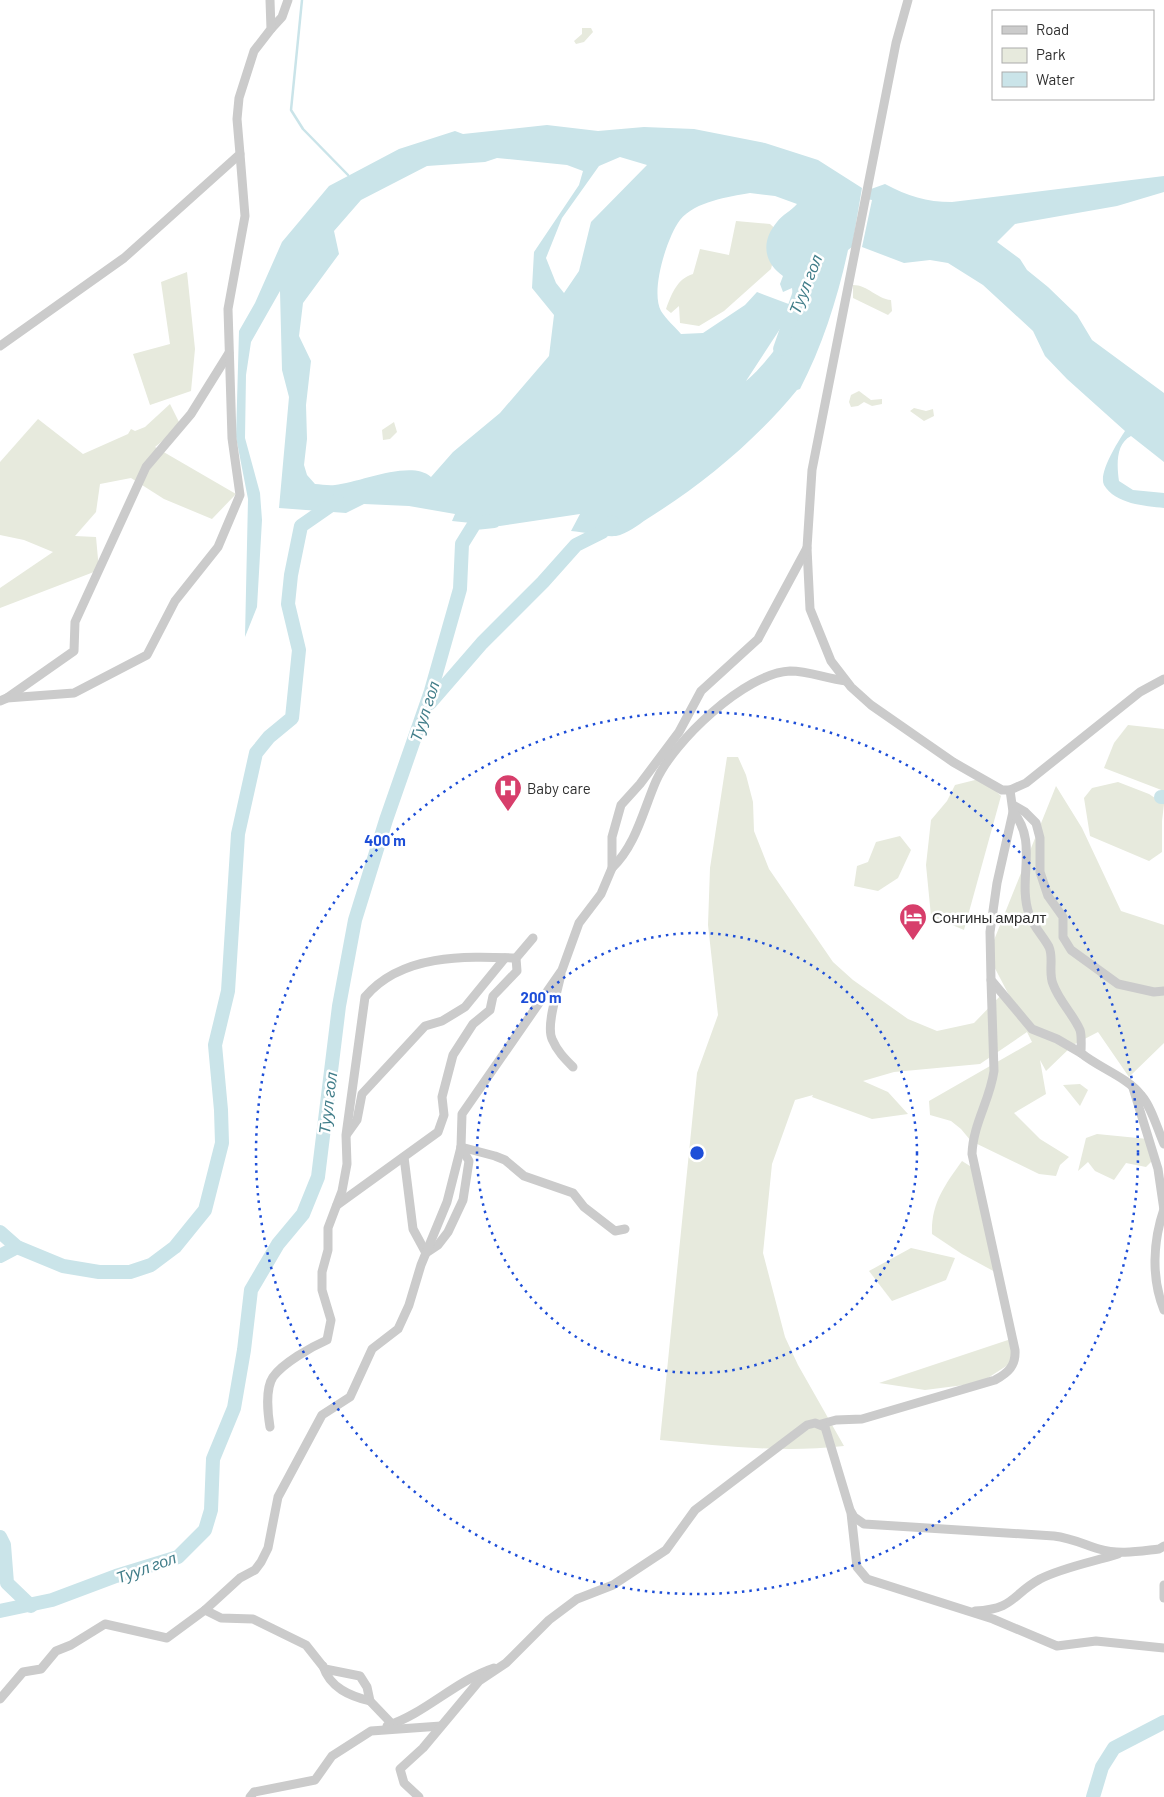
<svg xmlns="http://www.w3.org/2000/svg" width="1164" height="1797" font-family="Barlow,sans-serif">
<rect width="100%" height="100%" fill="#fff"/>
<g fill="#e7eadd">
<polygon points="582,28 591,28 593,32 584,42 576,44 574,41 582,34"/>
<path d="M736 221 770 224 780 233 771 269 724 311 699 326 680 323 679 306 671 313 666 309C672 293 677 279 693 274L700 249 729 255Z"/>
<polygon points="187,272 195,349 191,391 150,405 133,354 170,344 161,282"/>
<path d="M853 285C868 285 877 299 891 300L892 311 888 315 853 298Z"/>
<polygon points="859,391 871,400 882,399 882,404 872,406 864,402 858,406 851,407 849,402 851,395"/>
<polygon points="170,404 181,426 155,447 236,494 212,519 164,499 131,478 100,484 96,512 75,536 96,537 99,570 0,608 0,588 53,552 24,540 0,535 0,462 38,419 83,454 128,434 131,429 135,431 145,427"/>
<polygon points="914,408 926,411 933,409 934,416 924,421 910,411"/>
<polygon points="394,422 397,432 390,439 383,440 382,430"/>
<polygon points="1128,725 1164,729 1164,791 1104,768 1114,743"/>
<path d="M727 757H738L746 775 753 802 754 831 769 869 833 962 853 980 908 1019 937 1031 974 1023 1005 991 1011 999 988 955 1056 786 1082 828 1121 911 1164 925V1043L1129 1077 1098 1032 1073 1045 1046 1071 1040 1060 1046 1094 1014 1113 1040 1139 1069 1157 1060 1165 1056 1176 1039 1174 971 1141 961 1129 951 1121 930 1115 929 1101 1032 1042 1027 1032 980 1064 894 1072 863 1081 888 1092 908 1114 872 1119 812 1097 813 1095 795 1100 772 1164 763 1253 785 1337 798 1365 844 1446C783 1453 722 1446 660 1440L697 1073 718 1015 708 925 710 868Z"/>
<polygon points="983,778 1001,796 964,930 931,916 926,865 931,820 947,801 955,785"/>
<polygon points="1118,782 1149,794 1164,804 1162,821 1162,852 1149,861 1090,836 1084,798 1092,788"/>
<polygon points="900,836 911,850 898,878 878,891 854,886 857,866 868,862 876,842"/>
<polygon points="1080,1084 1088,1090 1080,1106 1063,1085"/>
<polygon points="1097,1134 1148,1139 1154,1159 1146,1167 1126,1163 1114,1180 1095,1171 1088,1162 1078,1171 1086,1138"/>
<path d="M962 1161 981 1173 983 1212 997 1273 962 1254 932 1234C931 1203 945 1185 962 1161Z"/>
<polygon points="911,1248 955,1258 946,1280 892,1301 869,1271"/>
<polygon points="1014,1338 1011,1363 980,1383 925,1390 879,1383"/>
</g>
<g fill="#cae4e9" fill-rule="evenodd">
<path d="M547 125 598 131 644 127 694 129 765 143 818 160 862 188 852 247 848 250C838 297 822 347 800 389L797 390C755 441 703 484 647 519 638 525 627 534 616 536 602 537 585 532 571 531L580 514 500 526 452 521 455 514 409 506 364 504 346 513 279 508 289 397 282 370 280 291 251 342 246 375 245 438 260 493 262 520 257 607 245 637 248 499 236 437 239 331 255 303 282 242 329 186 399 149 455 131 463 134ZM620 157 647 165 591 222 579 271 564 293 556 283 546 258 562 218 599 166ZM497 158 567 165 583 171 579 185 534 252 532 288 554 315 549 356 500 413 453 452 431 477C411 459 359 483 335 485 328 486 321 484 315 484L307 475 304 465 307 439 306 405 311 361 299 336 303 303 339 254 334 231 361 200 427 166 485 162ZM750 193 775 196 797 204C791 211 782 215 777 222 761 241 763 262 783 276L780 284 783 292 792 288 794 306 757 292 745 305 703 333 681 334C675 327 666 319 661 311 650 291 667 237 680 220 696 201 728 197 750 193ZM793 309C796 328 761 369 746 381Z"/>
<path d="M1164 176V192L1117 206 1015 224 997 242 1020 259 1027 270 1048 287 1077 315 1092 340 1164 393V462L1131 436C1115 444 1117 467 1119 481L1133 490 1164 493V508C1145 506 1115 504 1104 485 1098 473 1119 440 1125 431L1067 379 1045 356 1033 331 983 285 948 263 930 260 904 263 862 247 872 200 867 199 871 189 885 184C908 196 926 202 952 202Z"/>
</g>
<g fill="none" stroke-linecap="round" stroke-linejoin="round">
<polyline stroke="#cae4e9" stroke-width="2.5" points="302,0 291,110 303,129 348,175"/>
<g stroke="#cae4e9" stroke-width="14">
<polyline points="780,349 800,292"/>
<polyline points="430,703 482,643 543,582 576,545 602,532 612,522"/>
<polyline points="1161,797 1164,797"/>
<polyline points="0,1232 17,1247 63,1266 99,1272 130,1272 151,1265 175,1247 205,1210 222,1143 221,1110 215,1045 228,991 238,834 256,753 269,737 292,718 299,650 288,604 291,575 301,526 337,501"/>
<polyline points="0,1256 17,1247"/>
<polyline points="0,1537 4,1545 7,1583 31,1606"/>
<polyline points="0,1611 52,1600 116,1576 178,1557 205,1530 211,1510 213,1459 234,1408 244,1350 251,1290 278,1244 303,1214 318,1177 339,1006 355,920 386,820 431,691 460,589 462,544 475,523 494,521"/>
<polyline points="1093,1797 1102,1767 1114,1748 1164,1722"/>
</g>
<g stroke="#cbcbcb" stroke-width="9">
<polyline points="908,0 896,43 812,470 807,548 810,609 831,661 851,687 871,705 953,762 1002,790 1010,790 1026,783 1140,692 1164,679"/>
<polyline points="271,29 282,17 288,0"/>
<polyline points="0,346 124,258 240,154 237,119 239,98 254,51 271,29 270,0"/>
<polyline points="7,698 74,651 75,622 146,467 191,414 229,353"/>
<polyline points="0,701 7,698 74,693 147,655 175,601 218,547 240,495 232,438 228,309 245,216 240,154"/>
<polyline points="1010,790 1013,812 997,883 990,932 991,980 1032,1029 1057,1039 1081,1053"/>
<polyline points="1013,805 1025,812 1036,823 1040,838 1040,872 1048,896 1063,917 1063,937 1071,950 1118,984 1154,992 1164,991"/>
<path d="M1013 812C1039 842 1017 879 1029 914 1033 926 1043 936 1049 947 1054 958 1048 972 1053 984 1059 1001 1073 1014 1080 1030 1082 1036 1081 1046 1081 1053 1099 1068 1127 1077 1141 1095 1152 1108 1157 1128 1164 1144"/>
<path d="M612 868C636 845 643 811 656 781 673 742 745 673 790 671 809 671 827 679 846 681"/>
<path d="M561 974C558 990 546 1025 552 1039 557 1051 565 1059 573 1067"/>
<polyline points="1133,1088 1158,1169 1164,1210"/>
<polyline points="347,1134 357,1120 362,1094 425,1026 442,1021 465,1007 505,958"/>
<polyline points="461,1147 495,1156 505,1160 524,1176 573,1193 584,1207 615,1231 625,1229"/>
<polyline points="404,1157 413,1229 426,1253 438,1245 448,1232 463,1200 469,1161 461,1147"/>
<polyline points="337,1205 438,1132 444,1115 442,1097 453,1055 473,1024 490,1010 493,996 517,971 516,958 533,938"/>
<path d="M1164 1209C1153 1241 1151 1278 1164 1310"/>
<path d="M821 1424 836 1420 862 1419 995 1380C1008 1373 1016 1366 1015 1350L972 1154C973 1124 990 1100 994 1071L991 980"/>
<path d="M270 1427C268 1415 265 1389 273 1377 283 1363 311 1347 327 1340L331 1320 322 1290V1272L328 1250V1228L342 1191 347 1164 346 1135 365 997C401 954 464 956 516 958"/>
<polyline points="851,1513 857,1567 867,1579 993,1619 1057,1646 1096,1641 1164,1648"/>
<polyline points="1164,1585 1164,1598"/>
<polyline points="205,1610 221,1618 253,1619 306,1645 325,1669 360,1676 367,1687 370,1701 392,1724"/>
<path d="M975 1611C1015 1609 1011 1595 1040 1579 1064 1567 1093 1562 1118 1554"/>
<path d="M323 1666C330 1688 350 1696 370 1701"/>
<polyline points="0,1699 23,1672 41,1669 56,1651 71,1645 105,1624 167,1638 205,1610 240,1578 255,1570 261,1562 268,1548 278,1497 322,1415 350,1397 372,1349 398,1329 409,1305 421,1265 447,1202 461,1147 462,1114 562,970 579,923 601,894 612,868 612,837 621,805 640,784 679,732 701,691 758,639 807,548"/>
<path d="M387 1726C426 1713 455 1681 494 1668"/>
<polyline points="250,1797 254,1792 315,1780 332,1756 371,1731 441,1726"/>
<path d="M419 1797 404 1783 400 1769 423 1748 479 1681 506 1663 549 1620 577 1599 613 1585 666 1550 695 1510 807 1425 815 1423 825 1427 850 1510 854 1517 864 1524 1054 1536C1071 1538 1083 1544 1099 1549 1119 1555 1140 1551 1159 1549L1164 1546"/>
</g>
</g>
<g fill="none" stroke="#1d4ed8" stroke-width="2.5" stroke-dasharray="2.5 5">
<circle cx="697" cy="1153" r="220"/>
<circle cx="697" cy="1153" r="441"/>
</g>
<defs>
<g id="hospital-pin" transform="scale(1.4375)"><path d="M0 17L-7.5 6A9.5 9.5 0 1 1 7.5 6Z" fill="#d73e6b" stroke="#fff"/><path d="M-5-5h3v3.5h4V-5h3V5h-3V1.5h-4V5h-3Z" fill="#fff"/></g>
<g id="hotel-pin" transform="scale(1.4375)"><path d="M0 17L-7.5 6A9.5 9.5 0 1 1 7.5 6Z" fill="#d73e6b" stroke="#fff"/><path d="M-6-4.5h1.5V1H6V5H4.5V3h-9V5H-6ZM-4 0a1.8 1.8 0 1 1 3.6 0ZM.5 0V-2.5h3Q6-2.5 6 0Z" fill="#fff"/></g>
</defs>
<g fill-rule="evenodd">
<use href="#hospital-pin" x="508" y="788"/>
<use href="#hotel-pin" x="913" y="917"/>
</g>
<g text-anchor="middle" dominant-baseline="central" stroke-width="5" stroke-linejoin="round" paint-order="stroke">
<g font-size="15" fill="#2e2e2e" stroke="#fff" text-anchor="start">
<text x="527" y="788">Baby care</text>
<text x="932" y="917">Сонгины амралт</text>
</g>
<g font-size="16" font-style="italic" fill="#427e8a" stroke="#fff">
<text transform="translate(805 284) rotate(-68)">Туул гол</text>
<text transform="translate(424 711) rotate(-72)">Туул гол</text>
<text transform="translate(327 1103) rotate(-83)">Туул гол</text>
<text transform="translate(146 1567) rotate(-20)">Туул гол</text>
</g>
</g>
<circle cx="697" cy="1153" r="8" fill="#1d4ed8" stroke="#fff" stroke-width="2.5"/>
<g font-size="15" text-anchor="middle" font-weight="bold" fill="#1d4ed8" stroke="#fff" stroke-width="5" stroke-linejoin="round" paint-order="stroke">
<text x="385" y="846">400 m</text>
<text x="541" y="1003">200 m</text>
</g>
<rect x="992" y="10" width="162" height="90" fill="#ffffff" stroke="#ababab"/>
<rect x="1002" y="26" width="25" height="8" fill="#cbcbcb" stroke="#ababab"/>
<text x="1036" y="35" font-size="15" fill="#2e2e2e">Road</text>
<rect x="1002" y="48" width="25" height="15" fill="#e7eadd" stroke="#ababab"/>
<text x="1036" y="60" font-size="15" fill="#2e2e2e">Park</text>
<rect x="1002" y="72" width="25" height="15" fill="#cae4e9" stroke="#ababab"/>
<text x="1036" y="85" font-size="15" fill="#2e2e2e">Water</text>
</svg>
